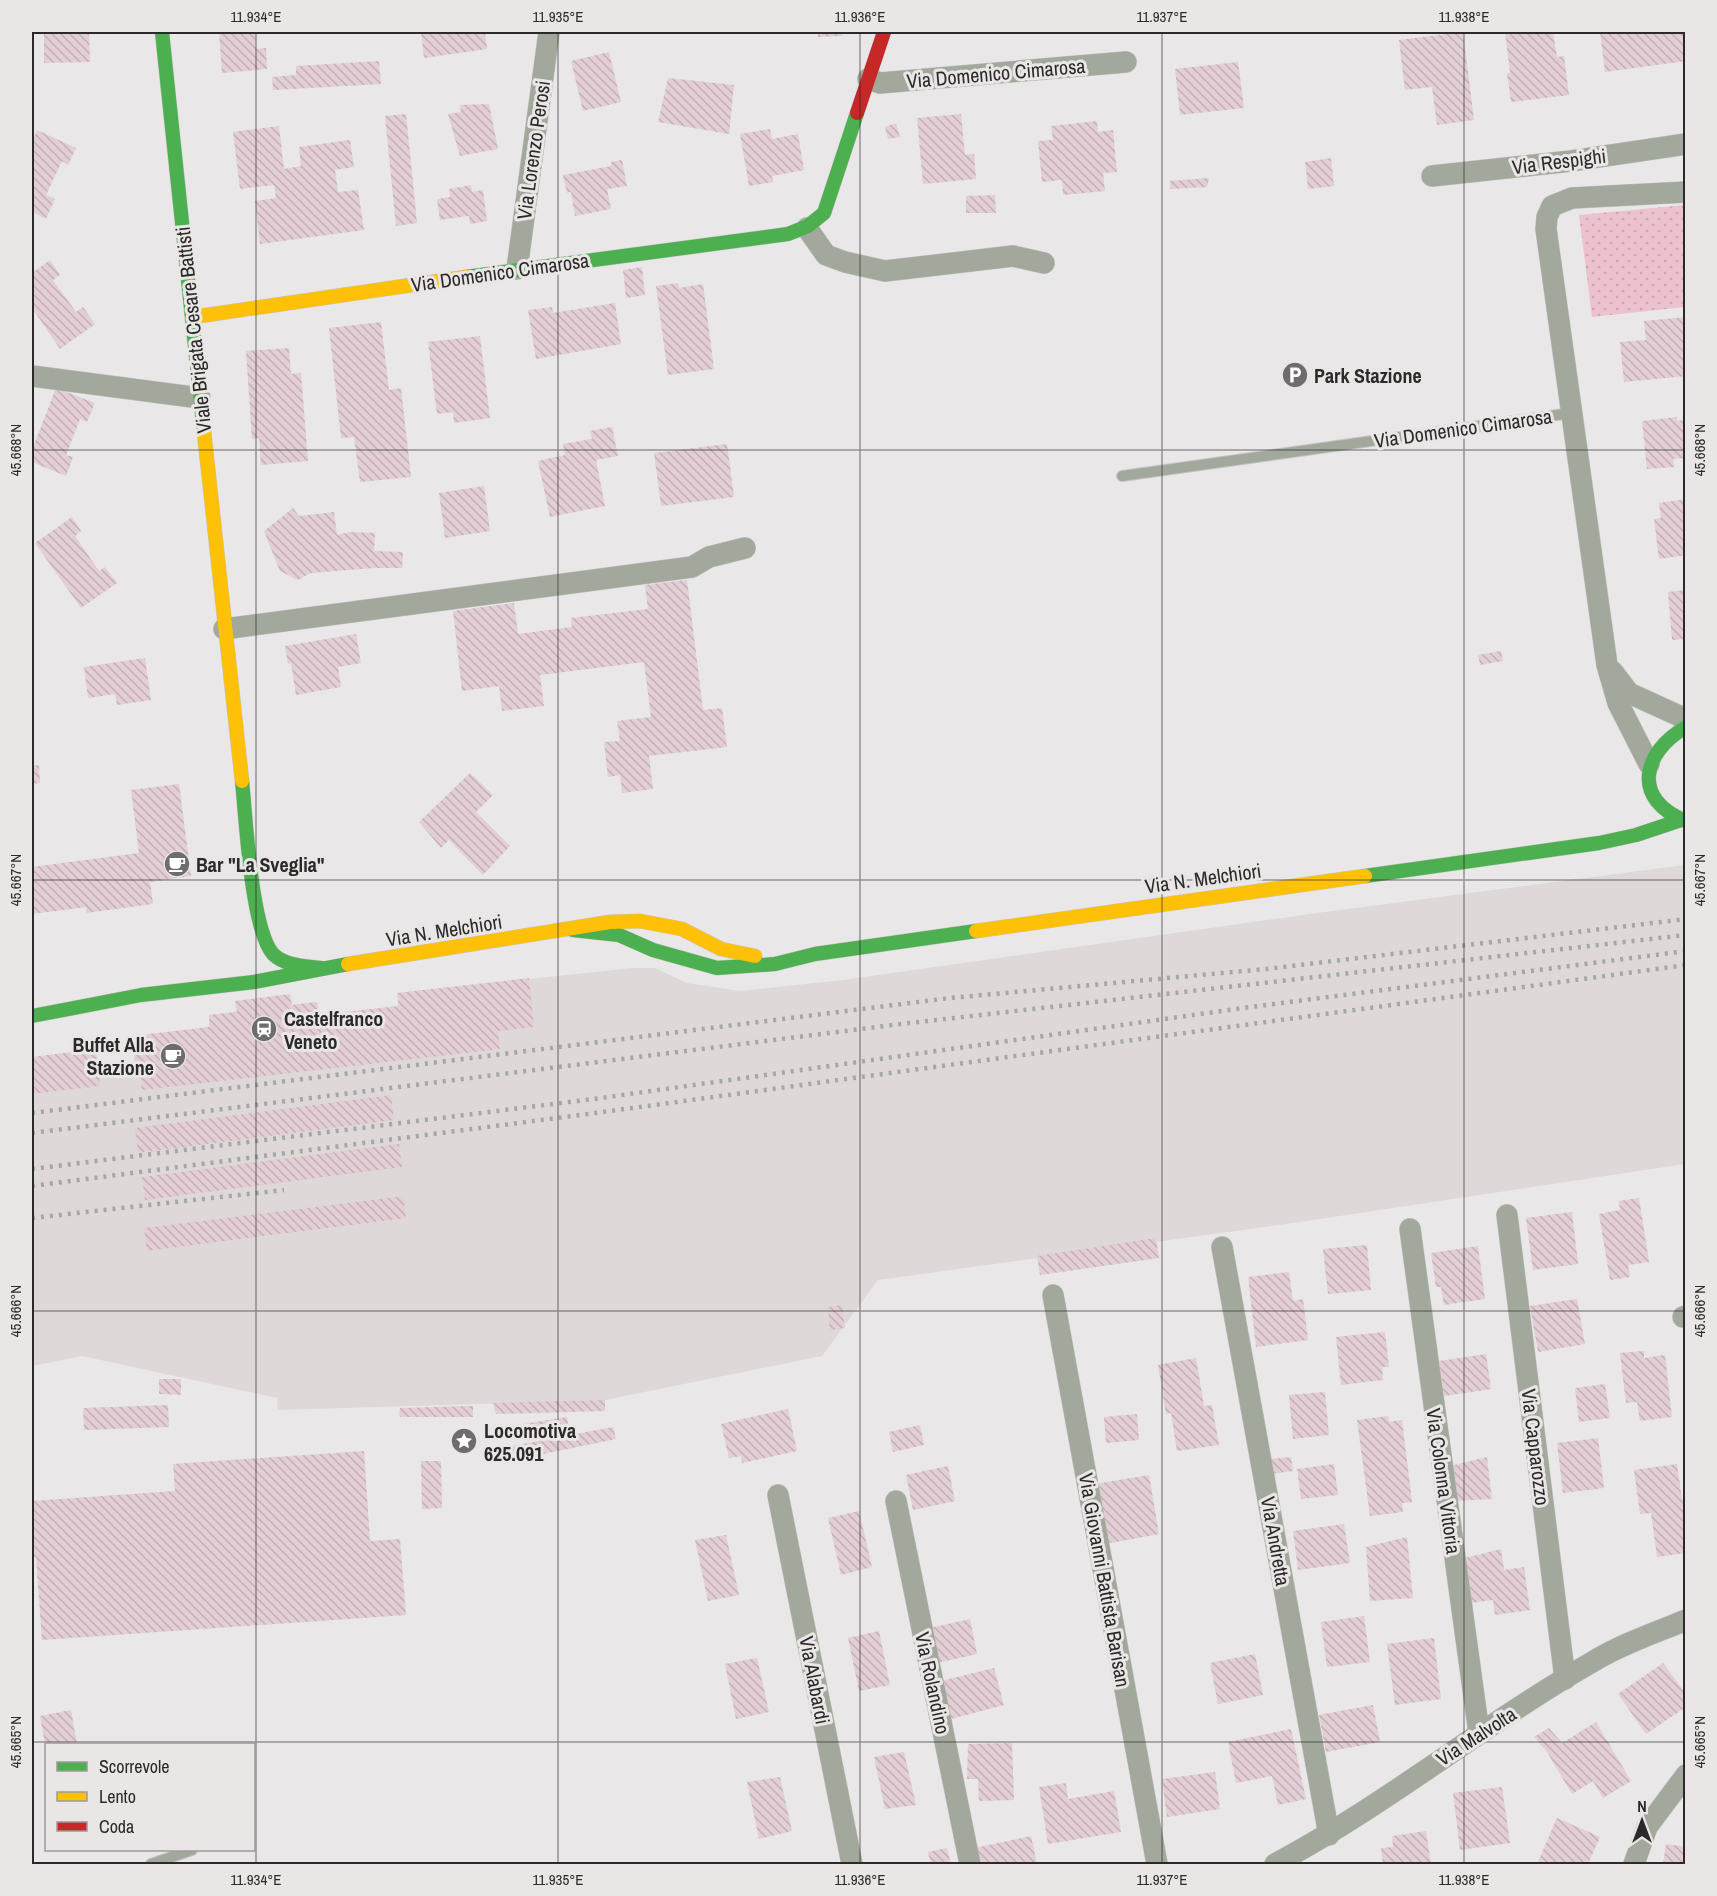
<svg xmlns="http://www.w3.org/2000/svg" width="1717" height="1896" font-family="'Archivo Narrow',sans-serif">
<defs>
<pattern id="park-dots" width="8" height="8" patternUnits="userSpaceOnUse" patternTransform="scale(1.5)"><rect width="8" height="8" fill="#ebc2cd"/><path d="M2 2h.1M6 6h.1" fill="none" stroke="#caa7b0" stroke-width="1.8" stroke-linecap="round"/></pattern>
<pattern id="building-back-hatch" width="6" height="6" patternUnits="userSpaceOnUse" patternTransform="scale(1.5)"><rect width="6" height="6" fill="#e2ced4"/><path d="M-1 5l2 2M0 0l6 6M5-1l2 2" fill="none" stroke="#c2b1b6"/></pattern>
</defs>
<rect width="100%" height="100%" fill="#e9e7e7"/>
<polygon fill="#dfd8d9" points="1685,865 1685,1164 1293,1223 878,1280 822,1356 605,1400 278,1410 277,1398 82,1356 32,1366 32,1087 136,1073 132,1036 209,1027 209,1015 317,1002 319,1015 398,1006 397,993 633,968 655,968 687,983 740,991 843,980 1317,913"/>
<polygon fill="url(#park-dots)" points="1685,205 1685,307 1592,317 1579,215"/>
<g fill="url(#building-back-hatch)">
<polygon points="44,32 89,32 90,62 44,63"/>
<polygon points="219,32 255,32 256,49 266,48 267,69 222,73"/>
<polygon points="421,32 485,32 487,49 424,58"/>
<polygon points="818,32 842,32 843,36 818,37"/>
<polygon points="1463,32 1474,120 1437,125 1432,87 1405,90 1399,40"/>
<polygon points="1505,32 1553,32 1557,57 1564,56 1569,95 1511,102 1507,73 1510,73"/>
<polygon points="1600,32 1686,32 1686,61 1605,72"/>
<polygon points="609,52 621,102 583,111 571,61"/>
<polygon points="379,61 381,84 273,90 272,77 296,75 296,66"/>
<polygon points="1238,62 1244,108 1180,115 1175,69"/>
<polygon points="668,78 734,85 729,134 658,122"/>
<polygon points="489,104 498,149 460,156 448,114 461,112 460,105"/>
<polygon points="406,114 417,223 396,226 385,116"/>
<polygon points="961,114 965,155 974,154 976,179 923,184 917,118"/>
<polygon points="1097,121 1098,132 1113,130 1117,172 1103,173 1105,191 1063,195 1062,180 1042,182 1038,141 1053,140 1051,126"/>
<polygon points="896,123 900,137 888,139 885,127"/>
<polygon points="279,126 284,169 301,166 299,147 350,140 354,167 335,170 338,192 358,190 364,230 260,244 255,201 276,198 274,185 240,189 233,132"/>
<polygon points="770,129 772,139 798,134 804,170 772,176 773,182 749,186 740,134"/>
<polygon points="37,130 76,148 68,165 62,161 46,195 55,199 46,219 32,212 32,142"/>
<polygon points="1331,158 1334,186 1308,189 1305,162"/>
<polygon points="622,160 627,186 607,189 611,209 575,216 571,192 567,193 563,175 611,166 611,162"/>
<polygon points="1209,178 1207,187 1170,189 1170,181"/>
<polygon points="471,185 472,192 483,190 487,221 470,224 469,216 440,220 437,199 450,197 449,189"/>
<polygon points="995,195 996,213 966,213 966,196"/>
<polygon points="50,260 60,275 53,280 76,312 83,307 95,324 60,349 32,308 32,273"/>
<polygon points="642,267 645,295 626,298 623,270"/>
<polygon points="678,283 679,288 703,284 714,369 668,375 656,286"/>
<polygon points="615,303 621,344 536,359 528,310 552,307 553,313"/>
<polygon points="1686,317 1686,376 1624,382 1620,342 1646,340 1644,321"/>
<polygon points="381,322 389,390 401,388 411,477 360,482 354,437 341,438 329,328"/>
<polygon points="480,336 490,418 454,423 453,412 437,414 428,342"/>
<polygon points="289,348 291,374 301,373 308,461 261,465 259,438 252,439 246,351"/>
<polygon points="56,388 95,403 87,422 80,419 66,455 73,457 66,476 32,462 32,450"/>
<polygon points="1677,417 1677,421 1686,420 1686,458 1673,459 1674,467 1647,469 1642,421"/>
<polygon points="612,427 618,456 596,460 605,506 550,517 538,461 565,455 563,444 592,439 590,431"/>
<polygon points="727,444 734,497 661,506 654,453"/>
<polygon points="484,486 490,531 445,538 439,493"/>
<polygon points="1686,499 1686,555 1659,559 1654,519 1661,518 1659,503"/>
<polygon points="293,508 299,516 334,512 337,535 350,532 375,533 374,551 403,552 402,568 374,568 310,573 298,580 280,571 264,531"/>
<polygon points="72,517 81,531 75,536 99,571 105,567 117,583 81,608 35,543"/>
<polygon points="687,580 703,710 722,708 727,747 649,756 653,789 622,793 620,775 608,777 604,742 620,741 617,721 651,717 644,662 540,675 544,706 502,711 499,686 462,691 453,611 514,603 518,634 572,627 571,618 648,609 645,585"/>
<polygon points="1686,590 1686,639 1672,640 1668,592"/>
<polygon points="356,634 361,663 338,667 341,687 296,695 291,663 288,664 285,646"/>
<polygon points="1501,651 1503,661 1480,665 1478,655"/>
<polygon points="145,658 151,700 117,705 115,694 88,698 84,667"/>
<polygon points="39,765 40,783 32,784 32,766"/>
<polygon points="470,773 493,795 476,812 510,846 483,875 449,840 441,848 419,822"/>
<polygon points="179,784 191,876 150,882 153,904 86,913 86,907 32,914 32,867 139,853 131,790"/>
<polygon points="529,978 534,1027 498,1031 500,1049 142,1090 140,1072 136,1073 132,1036 210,1027 209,1015 237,1012 235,1001 290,994 292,1005 317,1002 319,1015 399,1006 397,993"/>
<polygon points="96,1049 100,1086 32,1094 32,1057"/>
<polygon points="391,1095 394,1120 138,1153 135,1128"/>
<polygon points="399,1144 402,1167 145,1200 142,1177"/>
<polygon points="403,1196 406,1218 147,1251 144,1228"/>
<polygon points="1639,1198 1649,1262 1628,1265 1630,1277 1610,1280 1599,1214 1620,1210 1619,1201"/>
<polygon points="1572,1212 1578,1264 1533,1270 1526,1218"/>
<polygon points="1156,1238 1159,1258 1040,1275 1037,1256"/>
<polygon points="1367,1245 1371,1290 1328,1294 1323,1249"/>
<polygon points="1478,1246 1485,1299 1444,1305 1441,1287 1436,1287 1431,1253"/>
<polygon points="1289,1272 1293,1301 1303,1299 1308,1340 1256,1347 1248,1277"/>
<polygon points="1577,1299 1585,1344 1538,1352 1530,1306"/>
<polygon points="842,1305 845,1328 830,1330 828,1307"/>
<polygon points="1385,1332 1389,1367 1382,1367 1383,1380 1341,1385 1336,1337"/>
<polygon points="1644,1351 1644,1358 1665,1355 1672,1417 1640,1421 1637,1402 1626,1403 1620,1353"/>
<polygon points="1486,1354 1491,1389 1444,1396 1439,1361"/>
<polygon points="1196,1358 1204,1406 1212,1405 1219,1445 1177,1451 1171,1413 1166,1414 1158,1365"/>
<polygon points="159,1379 181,1379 181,1395 159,1394"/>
<polygon points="1605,1384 1610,1418 1579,1422 1575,1388"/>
<polygon points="1325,1392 1329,1435 1293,1439 1289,1395"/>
<polygon points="605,1400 605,1411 496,1414 493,1403"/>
<polygon points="168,1405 169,1427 84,1430 83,1408"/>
<polygon points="473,1406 473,1417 400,1417 399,1413 400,1408"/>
<polygon points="788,1409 797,1451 742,1463 741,1456 729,1458 721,1424"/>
<polygon points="1137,1414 1139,1440 1106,1443 1104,1417"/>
<polygon points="1388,1416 1389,1422 1402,1420 1412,1502 1402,1503 1403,1512 1370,1516 1357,1420"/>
<polygon points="567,1417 569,1430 512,1438 511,1426"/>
<polygon points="920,1425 924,1445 893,1452 889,1432"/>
<polygon points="613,1427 616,1439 509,1461 506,1447"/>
<polygon points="1598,1438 1604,1488 1563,1493 1557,1443"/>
<polygon points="364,1451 370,1541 400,1539 406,1615 42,1640 36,1557 32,1557 32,1501 175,1491 173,1464"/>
<polygon points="1291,1457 1293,1471 1271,1474 1269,1459"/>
<polygon points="1487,1457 1492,1499 1453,1501 1450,1466"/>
<polygon points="421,1461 441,1461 442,1508 422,1509"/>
<polygon points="1334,1464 1338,1495 1301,1499 1297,1469"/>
<polygon points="1677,1464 1682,1499 1686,1498 1686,1553 1657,1557 1651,1513 1640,1514 1634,1470"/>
<polygon points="948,1466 955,1501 913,1510 906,1475"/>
<polygon points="1149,1475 1159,1534 1105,1544 1095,1484"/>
<polygon points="859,1511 872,1567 841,1575 828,1518"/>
<polygon points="1344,1524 1350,1563 1298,1570 1293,1531"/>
<polygon points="726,1535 739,1595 708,1601 695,1540"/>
<polygon points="1407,1537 1413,1598 1370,1601 1366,1547"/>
<polygon points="1501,1549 1504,1570 1524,1567 1530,1610 1495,1615 1493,1600 1471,1603 1465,1558"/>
<polygon points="1364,1616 1370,1662 1327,1667 1321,1622"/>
<polygon points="970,1619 977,1654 937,1663 930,1628"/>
<polygon points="879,1631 890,1685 859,1691 848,1638"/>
<polygon points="1434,1638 1441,1699 1395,1705 1387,1644"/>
<polygon points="1255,1654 1263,1695 1218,1704 1210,1663"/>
<polygon points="757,1658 769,1712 736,1719 725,1664"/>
<polygon points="1663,1663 1686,1694 1686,1707 1646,1734 1618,1694"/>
<polygon points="994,1668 1004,1705 951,1719 941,1681"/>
<polygon points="1373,1705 1380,1742 1326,1752 1319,1715"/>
<polygon points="71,1710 77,1744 45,1744 40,1716"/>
<polygon points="1596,1722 1631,1781 1603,1798 1593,1781 1572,1794 1547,1752 1534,1737 1549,1728 1562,1743"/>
<polygon points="1291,1729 1306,1799 1278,1805 1272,1776 1236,1783 1228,1742"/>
<polygon points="1012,1743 1014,1800 979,1801 978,1779 967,1779 968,1744"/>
<polygon points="904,1752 916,1805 885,1809 874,1757"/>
<polygon points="1215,1772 1220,1809 1167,1817 1162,1779"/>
<polygon points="780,1777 792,1831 759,1839 747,1782"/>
<polygon points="1066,1783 1068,1799 1114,1791 1121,1832 1048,1844 1039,1787"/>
<polygon points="1502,1787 1510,1843 1460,1850 1453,1793"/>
<polygon points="1557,1818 1600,1837 1588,1864 1537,1864"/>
<polygon points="1426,1831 1431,1864 1383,1864 1381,1848 1393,1847 1392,1836"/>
<polygon points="1031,1836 1037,1864 979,1864 975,1848"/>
<polygon points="1666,1844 1686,1847 1686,1864 1663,1864"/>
<polygon points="947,1848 951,1864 931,1864 928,1852"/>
</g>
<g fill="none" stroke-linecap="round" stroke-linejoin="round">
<g stroke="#c7c5c5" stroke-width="12">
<g id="lane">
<polyline points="1122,476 1571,413"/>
<polyline points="151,1864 192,1850"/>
</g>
</g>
<g stroke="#c7c5c5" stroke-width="22">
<g id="street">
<polyline points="868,79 880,83 1126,62"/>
<polyline points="1432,176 1571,161 1686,144"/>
<polyline points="807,228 826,255 845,262 885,271 1013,256 1044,263"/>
<polyline points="517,269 549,32"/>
<polyline points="32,376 200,398"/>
<polyline points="224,629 692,567 709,557 745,548"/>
<polyline points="1613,672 1629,693 1686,719"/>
<polyline points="1649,764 1618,703 1607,665 1546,229 1547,217 1552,206 1572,198 1686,192"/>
<polyline points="1507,1215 1565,1679"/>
<polyline points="1410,1229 1479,1733"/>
<polyline points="1222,1247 1329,1835"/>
<polyline points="1053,1295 1157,1864"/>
<polyline points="1683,1317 1686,1316"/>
<polyline points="778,1495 852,1864"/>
<polyline points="896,1501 970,1864"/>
<path d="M1275 1864C1386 1805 1484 1724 1594 1661 1622 1644 1655 1633 1686 1620"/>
<polyline points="1634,1864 1647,1827 1686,1775"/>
</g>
</g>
<g stroke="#c7c5c5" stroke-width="15">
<g id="fast">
<polyline points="162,32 204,432"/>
<polyline points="466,277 788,234 808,226 824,213 857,113"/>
<path d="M1686 727C1641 753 1632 800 1686 821"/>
<path d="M242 781C246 818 251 929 273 954 285 966 305 966 321 968"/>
<polyline points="1365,876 1599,843 1636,835 1681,820"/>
<polyline points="573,930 619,935 653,950 717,968 775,964 815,954 976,931"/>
<polyline points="32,1016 141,995 254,982 348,964"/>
</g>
</g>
<g stroke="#c7c5c5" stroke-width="15">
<g id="slow">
<polyline points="193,317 466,277"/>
<polyline points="204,432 242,781"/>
<polyline points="976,931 1365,876"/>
<polyline points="348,964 610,922 640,921 682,929 721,949 755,956"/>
</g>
</g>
<g stroke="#c7c5c5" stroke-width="15">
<polyline id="jam" points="857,113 884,32"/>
</g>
<use href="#lane" stroke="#a2a99c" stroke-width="10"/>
<use href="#street" stroke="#a2a99c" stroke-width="21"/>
<use href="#fast" stroke="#4caf50" stroke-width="14"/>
<use href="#slow" stroke="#ffc107" stroke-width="14"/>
<use href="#jam" stroke="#c62828" stroke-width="14"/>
<g stroke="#a3a8a0" stroke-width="4.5" stroke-dasharray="3 6" stroke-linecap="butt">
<polyline points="32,1113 950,998 1266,969 1686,919"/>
<polyline points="32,1133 901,1024 1686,935"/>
<polyline points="32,1169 601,1098 1243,1008 1686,951"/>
<polyline points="32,1186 603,1112 1686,965"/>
<polyline points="32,1218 284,1190"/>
</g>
</g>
<path fill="none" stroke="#2b292a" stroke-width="1.5" stroke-opacity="0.45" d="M256 32V1864M558 32V1864M860 32V1864M1162 32V1864M1464 32V1864M32 450H1686M32 880H1686M32 1311H1686M32 1742H1686"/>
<defs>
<g id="parking-disc" transform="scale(1.35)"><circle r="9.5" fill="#6e6c6c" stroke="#eae6e6"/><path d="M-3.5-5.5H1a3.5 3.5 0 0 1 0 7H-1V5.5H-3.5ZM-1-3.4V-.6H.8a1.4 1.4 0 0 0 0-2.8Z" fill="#fff"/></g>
<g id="cafe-disc" transform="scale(1.35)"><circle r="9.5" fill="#6e6c6c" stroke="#eae6e6"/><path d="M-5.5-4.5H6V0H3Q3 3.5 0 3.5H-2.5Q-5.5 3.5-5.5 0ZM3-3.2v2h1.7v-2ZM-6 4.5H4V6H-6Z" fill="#fff"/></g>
<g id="station-disc" transform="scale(1.35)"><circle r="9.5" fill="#6e6c6c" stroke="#eae6e6"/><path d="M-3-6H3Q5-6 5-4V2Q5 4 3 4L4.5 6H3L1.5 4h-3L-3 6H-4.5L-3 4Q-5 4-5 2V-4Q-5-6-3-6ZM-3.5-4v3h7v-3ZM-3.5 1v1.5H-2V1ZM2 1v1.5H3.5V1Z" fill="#fff"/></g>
<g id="sight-disc" transform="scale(1.35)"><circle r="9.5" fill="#6e6c6c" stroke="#eae6e6"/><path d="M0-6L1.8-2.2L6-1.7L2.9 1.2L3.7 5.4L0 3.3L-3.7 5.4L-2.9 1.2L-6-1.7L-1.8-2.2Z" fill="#fff"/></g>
</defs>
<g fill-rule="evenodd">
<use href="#parking-disc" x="1295" y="375"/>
<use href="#cafe-disc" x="177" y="864"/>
<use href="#station-disc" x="264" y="1029"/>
<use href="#cafe-disc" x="173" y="1056"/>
<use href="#sight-disc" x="464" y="1441"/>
</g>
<g text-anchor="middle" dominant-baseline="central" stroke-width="6" stroke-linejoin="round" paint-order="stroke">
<g font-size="20" fill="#2b292a" stroke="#eae6e6">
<text transform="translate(996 73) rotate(-5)">Via Domenico Cimarosa</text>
<text transform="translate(533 150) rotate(-82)">Via Lorenzo Perosi</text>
<text transform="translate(1559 161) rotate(-7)">Via Respighi</text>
<text transform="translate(500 272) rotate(-8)">Via Domenico Cimarosa</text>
<text transform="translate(193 330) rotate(-96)">Viale Brigata Cesare Battisti</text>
<text transform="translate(1463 428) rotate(-8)">Via Domenico Cimarosa</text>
<text transform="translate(1203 878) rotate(-8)">Via N. Melchiori</text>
<text transform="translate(444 930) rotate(-9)">Via N. Melchiori</text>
<text transform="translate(1536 1447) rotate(83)">Via Capparozzo</text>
<text transform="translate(1444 1481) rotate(82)">Via Colonna Vittoria</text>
<text transform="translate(1276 1541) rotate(80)">Via Andretta</text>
<text transform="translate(1105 1580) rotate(80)">Via Giovanni Battista Barisan</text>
<text transform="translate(815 1680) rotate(79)">Via Alabardi</text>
<text transform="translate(933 1683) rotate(78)">Via Rolandino</text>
<text transform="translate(1476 1736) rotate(-33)">Via Malvolta</text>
</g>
<g font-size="20" font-weight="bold" fill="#2b292a" stroke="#eae6e6" text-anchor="start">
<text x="1314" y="375">Park Stazione</text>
<text x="196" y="864">Bar "La Sveglia"</text>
<text x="284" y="1018">Castelfranco<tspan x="284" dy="23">Veneto</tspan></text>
<text x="154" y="1044" text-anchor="end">Buffet Alla<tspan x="154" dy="23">Stazione</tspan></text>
<text x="484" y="1430">Locomotiva<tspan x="484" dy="23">625.091</tspan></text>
</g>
</g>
<rect width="1717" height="1896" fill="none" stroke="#eae6e6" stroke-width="66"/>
<rect x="45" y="1743" width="210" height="108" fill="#eae6e6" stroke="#9e9a9b" stroke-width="1.5"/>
<rect x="57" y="1762" width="30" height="9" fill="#4caf50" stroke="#9e9a9b" stroke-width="1.5"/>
<text x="99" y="1773" font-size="18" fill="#2b292a">Scorrevole</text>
<rect x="57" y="1792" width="30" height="9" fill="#ffc107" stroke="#9e9a9b" stroke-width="1.5"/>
<text x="99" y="1803" font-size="18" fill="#2b292a">Lento</text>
<rect x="57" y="1822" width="30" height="9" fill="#c62828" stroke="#9e9a9b" stroke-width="1.5"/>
<text x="99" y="1833" font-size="18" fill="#2b292a">Coda</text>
<g transform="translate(1642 1821)" stroke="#eae6e6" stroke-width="4.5" paint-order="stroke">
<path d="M0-4.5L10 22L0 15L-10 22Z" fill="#2b292a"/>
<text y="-9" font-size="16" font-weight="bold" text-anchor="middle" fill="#2b292a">N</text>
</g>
<rect x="33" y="33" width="1651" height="1830" fill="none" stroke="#2b292a" stroke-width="2"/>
<g font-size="15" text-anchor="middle" fill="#2b292a">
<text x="256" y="22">11.934°E</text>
<text x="558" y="22">11.935°E</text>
<text x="860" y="22">11.936°E</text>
<text x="1162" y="22">11.937°E</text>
<text x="1464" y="22">11.938°E</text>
<text transform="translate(16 450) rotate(-90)" y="5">45.668°N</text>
<text transform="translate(1700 450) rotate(-90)" y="5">45.668°N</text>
<text transform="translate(16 880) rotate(-90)" y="5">45.667°N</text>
<text transform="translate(1700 880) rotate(-90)" y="5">45.667°N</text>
<text transform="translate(16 1311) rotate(-90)" y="5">45.666°N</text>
<text transform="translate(1700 1311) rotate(-90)" y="5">45.666°N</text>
<text transform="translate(16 1742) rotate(-90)" y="5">45.665°N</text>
<text transform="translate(1700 1742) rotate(-90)" y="5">45.665°N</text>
<text x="256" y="1885">11.934°E</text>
<text x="558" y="1885">11.935°E</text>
<text x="860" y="1885">11.936°E</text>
<text x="1162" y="1885">11.937°E</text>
<text x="1464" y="1885">11.938°E</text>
</g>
</svg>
